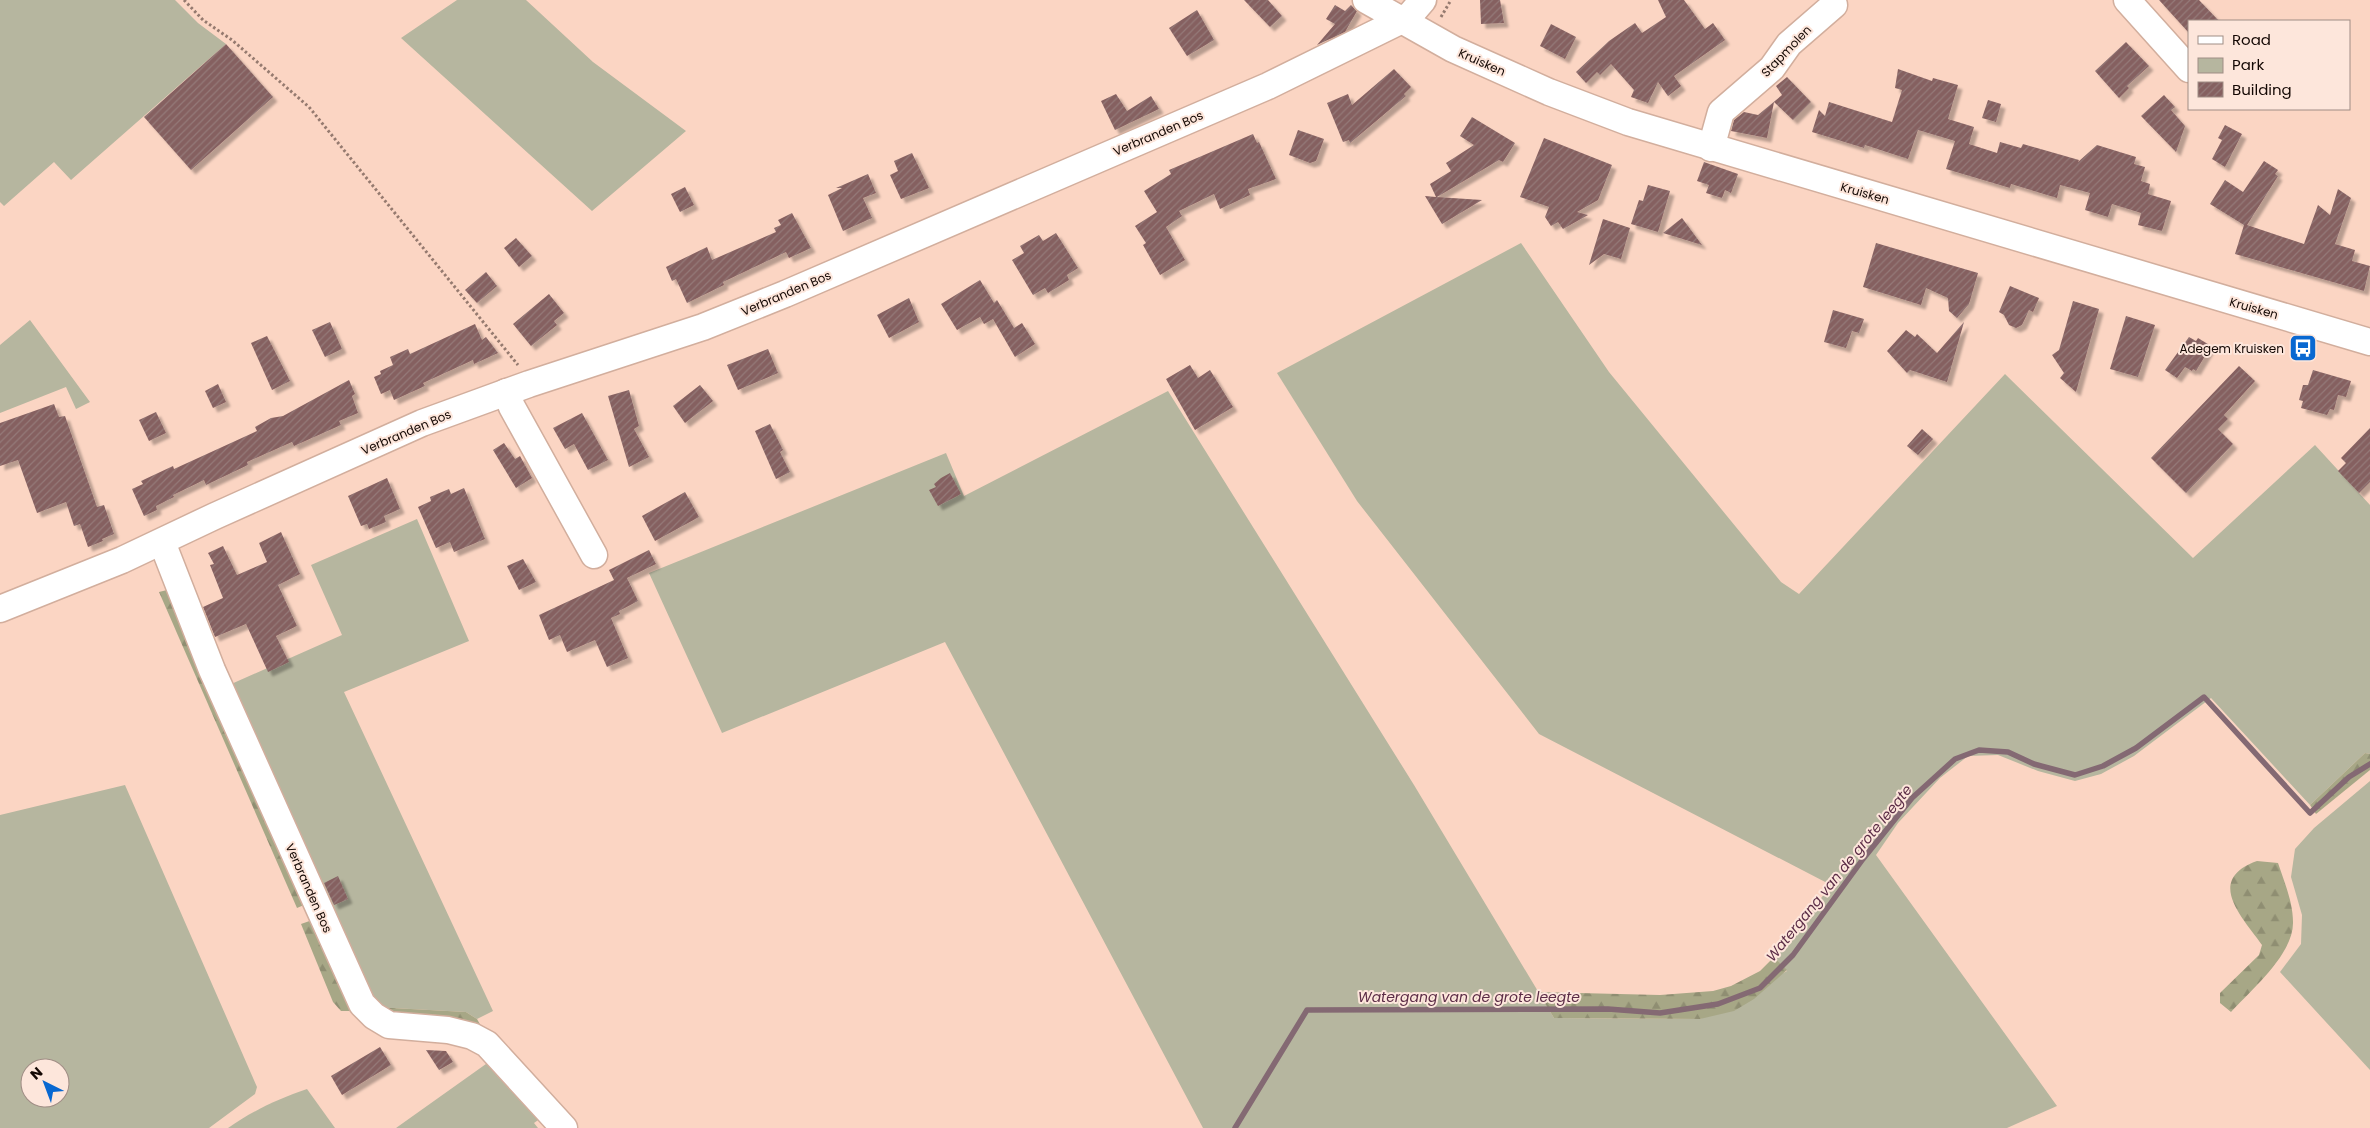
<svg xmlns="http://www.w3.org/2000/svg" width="2370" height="1128" font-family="Poppins,sans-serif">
<defs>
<pattern id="forest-firs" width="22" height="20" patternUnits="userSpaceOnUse" patternTransform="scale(1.25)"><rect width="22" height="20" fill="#a7a786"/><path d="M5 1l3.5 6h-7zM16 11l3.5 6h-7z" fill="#8f8e72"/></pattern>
<pattern id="building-hatch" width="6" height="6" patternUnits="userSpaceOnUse" patternTransform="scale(1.25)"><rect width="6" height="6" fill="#856060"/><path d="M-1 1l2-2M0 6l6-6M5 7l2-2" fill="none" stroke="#947a79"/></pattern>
<filter id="shadow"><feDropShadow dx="4.5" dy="4.5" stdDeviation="1" flood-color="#0004"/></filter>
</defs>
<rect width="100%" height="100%" fill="#fbd5c3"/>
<g fill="#b6b69f" fill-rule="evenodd">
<polygon points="0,0 175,0 198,23 226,44 71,180 54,162 4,206 0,202"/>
<polygon points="457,0 526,0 593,62 686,131 592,211 401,38"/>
<polygon points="1521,243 1609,372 1781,582 1799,594 2005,374 2193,558 2315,445 2370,505 2370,754 2365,753 2310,805 2211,698 2134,756 2101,774 2075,781 2038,771 1998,755 1968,756 1940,778 1898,823 1876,855 2057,1106 2007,1128 1203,1128 945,642 722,733 649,573 946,453 964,496 1168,391 1414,785 1554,1018 1700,1019 1787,971 1774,957 1785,946 1831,885 1539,734 1357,501 1277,373"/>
<polygon points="30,320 90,402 76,409 66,387 0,413 0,345"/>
<polygon points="417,519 469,641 344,692 493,1011 477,1019 466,1012 374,1007 229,685 342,635 311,565"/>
<polygon points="2370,781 2370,1070 2280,972 2301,944 2302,915 2291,877 2295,849 2314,828"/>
<path d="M125 785 257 1087 255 1094 209 1128H0V815ZM30 1068H60V1098H30Z"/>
<polygon points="493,1059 545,1115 534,1123 538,1128 396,1128"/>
<path d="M307 1089 335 1128H228C254 1110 278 1099 307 1089Z"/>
</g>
<g fill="url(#forest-firs)">
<polygon points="171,589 311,902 297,908 159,592"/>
<polygon points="2365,753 2370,754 2370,770 2316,814 2310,805"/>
<path d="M2257 861 2278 863C2284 881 2293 902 2293 922 2294 954 2251 990 2231 1012L2220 1003V993L2259 955 2262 945C2243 918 2204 880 2257 861Z"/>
<polygon points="318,918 357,1006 350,1011 341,1011 333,1002 301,924"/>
<polygon points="1774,957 1787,970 1754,999 1734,1011 1700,1019 1554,1018 1538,992 1660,995 1713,991 1731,986 1760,971"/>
<polygon points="374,1007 466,1012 477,1019 486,1035 389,1022"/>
</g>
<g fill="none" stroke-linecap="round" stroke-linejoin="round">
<polyline stroke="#846973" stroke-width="5.5" points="1235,1128 1307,1010 1608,1009 1660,1013 1718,1004 1760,988 1793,955 1863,859 1912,798 1955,759 1979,750 2008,752 2034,764 2075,775 2103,766 2136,748 2204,697 2310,813 2349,777 2370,764"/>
</g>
<g fill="url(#building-hatch)" filter="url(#shadow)">
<polygon points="1244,0 1268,0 1282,16 1270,27"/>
<polygon points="1480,0 1500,0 1504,23 1481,24"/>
<polygon points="1658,0 1684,0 1705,29 1713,23 1725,40 1674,76 1681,86 1668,96 1658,82 1648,103 1631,97 1634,90 1611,64 1600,75 1597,72 1586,83 1576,72 1609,41 1635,23 1642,33 1666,17"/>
<polygon points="2159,0 2199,0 2219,21 2189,21 2189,33"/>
<polygon points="1335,5 1345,11 1351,5 1357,11 1345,32 1317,45 1335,24 1326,19"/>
<polygon points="1197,10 1214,40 1187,56 1169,28"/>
<polygon points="1551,24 1576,37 1565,59 1540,46"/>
<polygon points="2126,42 2149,66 2127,86 2129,88 2119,98 2095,71"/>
<polygon points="226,44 273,97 191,170 144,117"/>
<polygon points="1394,69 1411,87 1404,94 1406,96 1350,143 1349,140 1343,142 1327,103 1348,94 1352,105"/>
<polygon points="1898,69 1932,81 1933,78 1958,85 1948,119 1974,127 1969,144 1997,153 2000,142 2021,148 2023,144 2079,160 2078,162 2097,145 2136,157 2134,164 2145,167 2141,181 2150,184 2148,194 2171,201 2162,231 2138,225 2141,213 2112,204 2108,217 2085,210 2090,193 2060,185 2057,198 2011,184 2010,188 1946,169 1955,141 1918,130 1908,159 1865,145 1864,148 1812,132 1819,110 1825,116 1829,102 1892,122 1902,90 1895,88"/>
<polygon points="1787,77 1811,102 1793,120 1774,102 1767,138 1731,131 1734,120 1744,112 1758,115 1782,95 1776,86"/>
<polygon points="1116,94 1127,111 1151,96 1159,109 1115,130 1101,101"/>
<polygon points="2164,95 2175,107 2171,110 2185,126 2176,152 2141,116"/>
<polygon points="1988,100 2001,104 1996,122 1982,118"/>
<polygon points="1472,117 1515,143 1503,162 1499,160 1437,197 1482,200 1442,224 1425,196 1436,197 1430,184 1451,171 1446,163 1474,145 1460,136"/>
<polygon points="2225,125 2242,134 2225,167 2212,159 2222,140 2218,138"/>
<polygon points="1298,130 1324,139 1316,161 1310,163 1289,155"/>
<polygon points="1253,134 1257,143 1259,142 1276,179 1248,189 1250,195 1220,209 1214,194 1179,211 1182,216 1166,227 1185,260 1160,275 1143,245 1146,243 1135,226 1157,212 1144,191 1171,174 1169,170"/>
<polygon points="1544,138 1612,165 1598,200 1577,212 1588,215 1563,229 1558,222 1551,226 1545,217 1549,207 1520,197"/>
<polygon points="912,153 929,188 901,199 890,175 898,171 894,161"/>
<polygon points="2264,161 2278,170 2275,174 2278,176 2247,225 2304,244 2318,205 2330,215 2338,189 2351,198 2335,244 2355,250 2352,261 2370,266 2364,291 2235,254 2244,225 2210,204 2225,180 2243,192"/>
<polygon points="1704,162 1738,174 1731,193 1725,190 1722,198 1706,193 1709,185 1697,181"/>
<polygon points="868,174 876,193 863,198 872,218 843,231 828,195 842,188 836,188"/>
<polygon points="1648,185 1670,191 1658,232 1631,224 1639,200 1643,201"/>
<polygon points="685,187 694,205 680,212 671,194"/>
<polygon points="792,213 811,248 789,258 786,252 723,282 724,285 687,303 676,279 672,281 666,267 707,247 712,260 776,232 774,228 781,225 778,220"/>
<polygon points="1682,218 1702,245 1663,233"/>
<polygon points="1603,219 1630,228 1621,259 1604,254 1589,265"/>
<polygon points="1056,233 1078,268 1067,275 1069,280 1048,293 1045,288 1033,295 1012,260 1024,253 1020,246 1039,235 1043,241"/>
<polygon points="516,238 532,256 519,267 504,248"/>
<polygon points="1876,243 1978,273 1969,304 1957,318 1949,311 1948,298 1926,288 1921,305 1863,287"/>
<polygon points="486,272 497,286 477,303 465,290"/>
<polygon points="980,280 994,303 997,300 1014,328 1022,323 1035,344 1015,357 993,319 984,324 980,317 957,330 941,304"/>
<polygon points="2010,286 2039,298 2033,312 2029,310 2022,325 2016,328 2009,325 2004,315 1999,312"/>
<polygon points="549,294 564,313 554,321 557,325 531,346 513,324"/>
<polygon points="909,298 919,322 889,338 877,315"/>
<polygon points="2073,301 2099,309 2076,392 2060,378 2064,373 2052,355 2059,350"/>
<polygon points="1833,310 1864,319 1859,333 1852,331 1846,348 1824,342"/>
<polygon points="2126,316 2155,325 2138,377 2110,369"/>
<polygon points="330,322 342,349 325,357 312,330"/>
<polygon points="1964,322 1947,382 1910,370 1907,373 1887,351 1906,330 1915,337 1917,334 1937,353"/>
<polygon points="475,324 482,340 486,337 498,353 474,364 473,360 423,383 425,386 394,400 390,390 381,394 374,377 381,374 380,371 393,365 390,357 408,349 410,354"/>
<polygon points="267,336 290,381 272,390 251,343"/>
<polygon points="2189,337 2196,341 2198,338 2211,346 2196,371 2193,369 2192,371 2185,367 2177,378 2165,370"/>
<polygon points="768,349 778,373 738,390 727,365"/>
<polygon points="1190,365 1198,378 1210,370 1233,407 1195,430 1166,379"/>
<polygon points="2239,366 2255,381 2224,415 2228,419 2218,429 2233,444 2186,493 2151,458"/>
<polygon points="2313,370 2351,381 2346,397 2338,395 2334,410 2330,409 2327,415 2301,408 2303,401 2299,400 2303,385 2308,385"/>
<polygon points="349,380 355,394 352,396 358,413 339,421 341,425 294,446 292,442 247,462 248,465 206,485 204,480 173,495 174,497 156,506 157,510 144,516 132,489 143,484 141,481 173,466 174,469 257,431 255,427 271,418 283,416"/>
<polygon points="218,384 226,402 213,408 205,391"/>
<polygon points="700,385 713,401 685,423 673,406"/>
<polygon points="629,390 639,426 634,429 649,457 629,467 608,396"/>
<polygon points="54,404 59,417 65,416 97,507 104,505 114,534 102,539 103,541 88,547 80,524 74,526 66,502 37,513 18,460 0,466 0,423"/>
<polygon points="156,412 166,433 149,441 139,420"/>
<polygon points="582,413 608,460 588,470 574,444 565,449 553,428"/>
<polygon points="770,424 783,450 780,452 790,472 776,479 755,431"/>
<polygon points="2370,428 2370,482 2359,493 2338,471 2346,463 2341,458"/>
<polygon points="1922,429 1933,439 1918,455 1907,446"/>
<polygon points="504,443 515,459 520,456 532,478 516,488 493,450"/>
<polygon points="950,473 961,494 938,506 929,490 936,487 934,484 941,478"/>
<polygon points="387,478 400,509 384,516 386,522 369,529 367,524 361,526 348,496"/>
<polygon points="464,488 485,539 454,552 450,542 436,548 418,507 431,501 430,497 449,489 451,494"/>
<polygon points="685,492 699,517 655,541 642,516"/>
<polygon points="281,532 300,574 278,585 297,626 276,636 289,662 268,672 246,624 215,637 203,607 223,598 210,565 214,564 208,553 223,546 237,575 267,562 259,543"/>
<polygon points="649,550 656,564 627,578 638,601 619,611 620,614 611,618 628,658 607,667 595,640 567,652 560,635 549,640 539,615 614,580 609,570"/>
<polygon points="523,559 536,582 519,590 507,566"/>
<polygon points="338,876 348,899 334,905 324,883"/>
<polygon points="380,1047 391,1065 342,1095 331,1076"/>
<polygon points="426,1050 446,1051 453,1062 439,1070"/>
</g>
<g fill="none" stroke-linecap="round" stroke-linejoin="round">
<g stroke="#d2ae9d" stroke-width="29">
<g id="minor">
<polyline points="1366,0 1453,49 1549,92 1628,122 2370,342"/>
<polyline points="2127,0 2189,69"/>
<polyline points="1711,148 1721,112 1772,68 1789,44 1834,5"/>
<polyline points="506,392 512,407 594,555"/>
<polyline points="162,542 212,670 362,1004 374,1016 389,1025 448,1030 472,1036 487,1044 564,1128"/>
<polyline points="0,609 122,560 215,516 422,423 529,384 703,327 785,294 1268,86 1402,20 1411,14 1423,0"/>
</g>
</g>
<g stroke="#957a6f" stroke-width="3" stroke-dasharray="2.5 2.5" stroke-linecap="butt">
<polyline points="184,0 203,20 232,40 309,107 518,365"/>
<polyline points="1441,17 1451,0"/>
</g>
<use href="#minor" stroke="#fff" stroke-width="26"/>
</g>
<defs>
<g id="bus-square" transform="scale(1.4375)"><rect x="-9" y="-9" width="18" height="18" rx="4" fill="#0868d1" stroke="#fde6db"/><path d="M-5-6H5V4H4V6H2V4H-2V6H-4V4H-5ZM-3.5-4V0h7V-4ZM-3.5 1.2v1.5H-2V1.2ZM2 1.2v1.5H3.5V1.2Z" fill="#fff"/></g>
</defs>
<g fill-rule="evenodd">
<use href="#bus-square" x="2303" y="348"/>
</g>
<g text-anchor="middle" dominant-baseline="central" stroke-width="4" stroke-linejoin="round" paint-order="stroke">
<g font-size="12" fill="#140804" stroke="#fde6db">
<text transform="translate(1786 51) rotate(-46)">Stapmolen</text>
<text transform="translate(1482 62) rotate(24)">Kruisken</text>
<text transform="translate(1158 133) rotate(-23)">Verbranden Bos</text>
<text transform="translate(1865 193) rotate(16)">Kruisken</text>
<text transform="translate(786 293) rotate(-23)">Verbranden Bos</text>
<text transform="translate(2254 308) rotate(16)">Kruisken</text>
<text transform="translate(406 432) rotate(-23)">Verbranden Bos</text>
<text transform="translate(309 888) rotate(66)">Verbranden Bos</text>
</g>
<g font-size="12" fill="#140804" stroke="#fde6db" text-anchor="end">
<text x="2284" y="348">Adegem Kruisken</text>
</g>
<g font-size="14" font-style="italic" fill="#5b2c46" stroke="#fde6db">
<text transform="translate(1839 873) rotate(-51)">Watergang van de grote leegte</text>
<text x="1469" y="997">Watergang van de grote leegte</text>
</g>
</g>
<rect x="2188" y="20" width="162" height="90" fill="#fde6db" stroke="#a08d85"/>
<rect x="2198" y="36" width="25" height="8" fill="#ffffff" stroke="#a08d85"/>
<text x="2232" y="45" font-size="15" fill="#140804">Road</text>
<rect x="2198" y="58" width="25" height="15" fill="#b6b69f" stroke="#a08d85"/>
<text x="2232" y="70" font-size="15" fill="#140804">Park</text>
<rect x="2198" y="82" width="25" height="15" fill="url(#building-hatch)" stroke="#a08d85"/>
<text x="2232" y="95" font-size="15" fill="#140804">Building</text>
<g transform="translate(45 1083) rotate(318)"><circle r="24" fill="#fde6db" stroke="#a08d85"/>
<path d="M0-4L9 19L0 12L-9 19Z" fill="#0868d1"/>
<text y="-8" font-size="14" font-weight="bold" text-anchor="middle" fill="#140804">N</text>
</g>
</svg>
